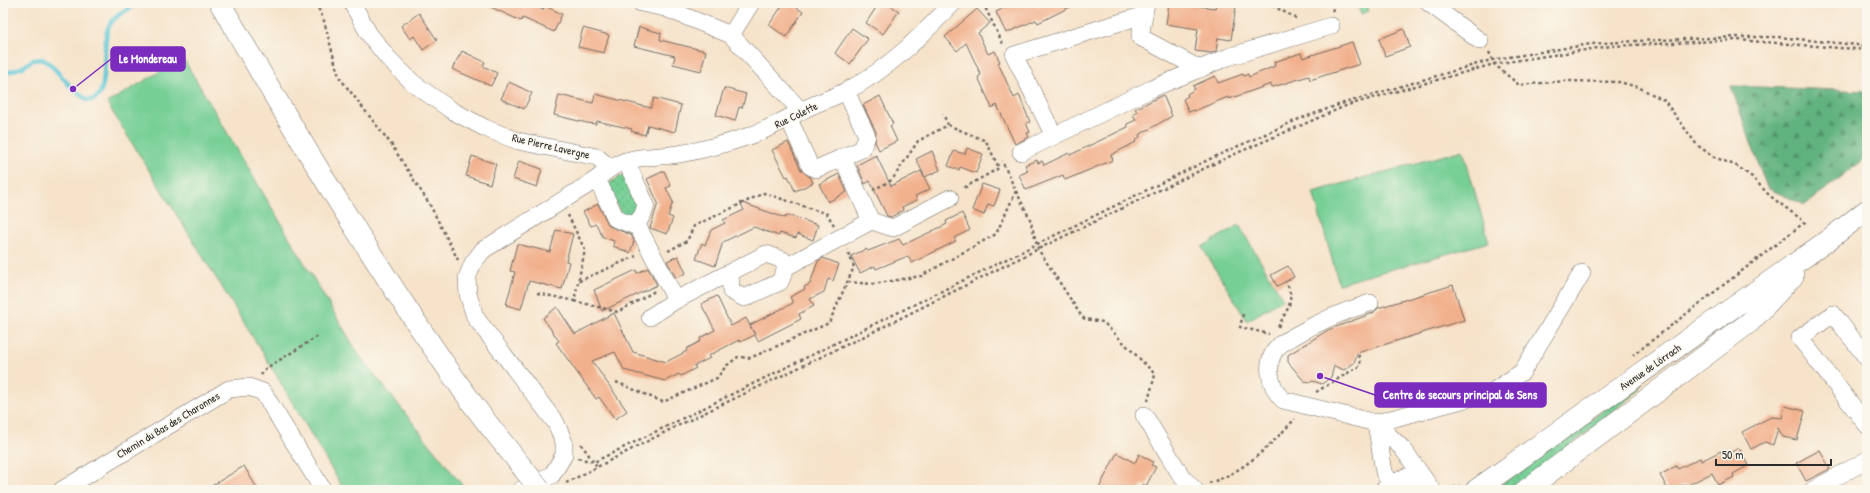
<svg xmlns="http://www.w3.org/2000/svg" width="1870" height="493" font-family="'Patrick Hand',sans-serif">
<defs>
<pattern id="grass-dots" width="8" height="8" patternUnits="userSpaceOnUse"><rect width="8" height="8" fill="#76cf95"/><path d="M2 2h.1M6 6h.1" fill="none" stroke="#61a87a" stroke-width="1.8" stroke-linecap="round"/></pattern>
<pattern id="forest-firs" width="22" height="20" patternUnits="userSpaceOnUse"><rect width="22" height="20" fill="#60b27e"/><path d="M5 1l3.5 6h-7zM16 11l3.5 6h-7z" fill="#4f9167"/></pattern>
</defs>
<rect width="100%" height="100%" fill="#fbf7ec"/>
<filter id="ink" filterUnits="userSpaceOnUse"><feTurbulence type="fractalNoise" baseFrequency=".025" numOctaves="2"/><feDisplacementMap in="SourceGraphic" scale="8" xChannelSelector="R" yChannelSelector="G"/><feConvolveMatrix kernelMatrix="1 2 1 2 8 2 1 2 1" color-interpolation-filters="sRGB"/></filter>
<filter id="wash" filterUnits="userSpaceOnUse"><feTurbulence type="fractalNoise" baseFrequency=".012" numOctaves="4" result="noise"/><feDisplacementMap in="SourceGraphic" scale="16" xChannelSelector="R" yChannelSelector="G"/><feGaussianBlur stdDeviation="0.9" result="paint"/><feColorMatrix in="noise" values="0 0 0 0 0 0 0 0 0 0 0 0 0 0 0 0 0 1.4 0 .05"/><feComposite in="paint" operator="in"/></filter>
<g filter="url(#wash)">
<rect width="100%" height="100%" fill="#f6e3ca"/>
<g fill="url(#grass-dots)" stroke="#507d60">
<polygon points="627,173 642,202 633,219 622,215 606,185"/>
<polygon points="1636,387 1641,387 1639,391 1514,490 1493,490"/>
</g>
<polygon fill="url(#forest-firs)" stroke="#466e54" points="1731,86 1867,91 1867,157 1805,205 1767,188"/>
<g fill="#76cf95" stroke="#507d60">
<polygon points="1356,3 1366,3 1369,11 1361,14"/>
<polygon points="183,58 359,355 466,490 344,490 266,358 107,103"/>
<polygon points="1463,150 1489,242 1339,284 1313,192"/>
<polygon points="1239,225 1283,299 1247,321 1202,247"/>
</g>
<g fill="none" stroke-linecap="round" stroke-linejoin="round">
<path stroke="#5cc7d7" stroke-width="4.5" d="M3 74 23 67 33 60 42 59 50 64 73 89 87 100C91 100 95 100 98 96 109 83 101 41 109 26 114 15 129 9 138 3"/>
</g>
<g id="blocks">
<g fill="#f2b18d">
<polygon points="482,3 529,3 543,10 545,6 562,14 554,32 523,18 521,21"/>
<polygon points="784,3 790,3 803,12 786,37 769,25"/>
<polygon points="879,3 886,3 899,11 883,34 866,23"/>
<polygon points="1014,3 1036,3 1037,7 1044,3 1078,3 1038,23 1036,20 1006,33 996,12"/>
<polygon points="1169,3 1215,8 1216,3 1236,6 1231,40 1218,38 1216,51 1212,53 1195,51 1198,29 1166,24"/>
<polygon points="977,9 990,23 978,33 988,54 995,51 1000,62 998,63 1014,98 1019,95 1030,122 1026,123 1030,132 1027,133 1029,137 1015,144 997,105 992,108 978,77 981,75 966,43 957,51 945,37"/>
<polygon points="419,13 437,40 423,50 414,36 410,39 401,26"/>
<polygon points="639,27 661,33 660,40 706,51 701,71 673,64 675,56 634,46"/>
<polygon points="583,28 609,35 604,53 578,47"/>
<polygon points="852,28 868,39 850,64 835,53"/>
<polygon points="1404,29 1410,47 1385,56 1379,39"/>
<polygon points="1352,42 1360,64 1310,80 1309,76 1276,86 1272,87 1271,84 1229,99 1228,97 1194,111 1194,110 1189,112 1183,99 1188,96 1187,94 1195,89 1193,86 1215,76 1218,83 1243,74 1244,76 1248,74 1249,77 1275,66 1274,62 1301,53 1303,58"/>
<polygon points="462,51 485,62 483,66 497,73 491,86 452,69"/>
<polygon points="509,82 532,93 524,109 501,99"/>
<polygon points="724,88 746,94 742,108 739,107 735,121 716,115"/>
<polygon points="595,94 651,108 654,98 681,105 675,132 648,125 645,135 631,131 632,129 597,121 596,124 587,123 554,115 559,95 593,103"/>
<polygon points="1163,95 1172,116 1139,135 1140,137 1135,141 1136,142 1111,155 1113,160 1065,180 1063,175 1026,190 1019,175 1028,171 1025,165 1037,160 1038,163 1042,161 1044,165 1069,153 1070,155 1128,127 1127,124 1136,120 1133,114 1137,112 1135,109"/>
<polygon points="880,96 893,124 890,126 897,141 879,150 875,142 876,132 863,105"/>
<polygon points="788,142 801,170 811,178 813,183 795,191 788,176 786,177 772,150"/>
<polygon points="967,148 983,154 976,173 960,167 959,170 948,166 954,151 965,154"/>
<polygon points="932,151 940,170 925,177 916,159"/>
<polygon points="876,155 891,186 921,171 930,189 915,196 917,200 902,207 903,210 891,217 887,216 870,181 865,184 857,165"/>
<polygon points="472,156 496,164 490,184 466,176"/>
<polygon points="519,161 542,169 537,187 513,179"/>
<polygon points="664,171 671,186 666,188 673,202 668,216 673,218 667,234 650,228 658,203 647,179"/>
<polygon points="839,174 847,192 828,202 819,184"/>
<polygon points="982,184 1000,190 994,206 988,204 984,215 972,210"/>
<polygon points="740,202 785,218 786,216 791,216 818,225 813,240 797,234 796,238 780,233 779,236 754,227 723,242 715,266 696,259 702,243 705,245 711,230 725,223 723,220 744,210"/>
<polygon points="598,204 609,226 631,235 634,241 630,253 613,246 614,241 603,237 596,224 591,226 583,212"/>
<polygon points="962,213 970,230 954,238 956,241 912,263 908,256 876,269 875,266 860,273 851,256 866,249 868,251 899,239 903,245 947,224 946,221"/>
<polygon points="556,230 573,234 566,261 569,262 562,289 529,281 521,309 506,305 515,272 510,271 517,244 550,252"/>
<polygon points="678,256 686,273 676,278 667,261"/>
<polygon points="823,258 839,264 833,281 828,279 824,292 810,299 814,306 799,314 801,319 758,341 750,325 793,303 790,297 805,289 804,287 810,284 818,261"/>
<polygon points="1288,266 1294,277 1277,286 1271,275"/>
<polygon points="648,268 657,285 602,311 594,290 636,270 637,273"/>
<polygon points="1453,285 1464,320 1357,353 1354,363 1344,370 1334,366 1331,377 1322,384 1313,381 1310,382 1304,381 1288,362 1288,355 1328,330 1373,313 1378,308"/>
<polygon points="717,296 731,326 746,318 755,335 740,342 739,340 708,356 710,358 694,366 696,368 681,376 679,374 665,381 624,370 615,352 592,361 627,411 615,419 599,397 596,399 556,343 559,341 543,318 557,307 575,334 614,313 633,352 666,362 687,351 686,349 701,341 700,338 715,330 701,304"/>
<polygon points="1785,406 1805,411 1797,440 1783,437 1778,428 1773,445 1765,442 1751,449 1742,432 1771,417 1782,418"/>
<polygon points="1739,448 1749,465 1733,474 1734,477 1718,485 1712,473 1686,486 1685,484 1673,490 1668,490 1660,475 1676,466 1678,469 1700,458 1701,461 1721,451 1724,456"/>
<polygon points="1820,450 1830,469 1806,481 1796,463"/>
<polygon points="1117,453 1135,463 1139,454 1153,462 1151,465 1156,467 1146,486 1143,484 1139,490 1098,490"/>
<polygon points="244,466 258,490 205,490"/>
</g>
</g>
</g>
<g filter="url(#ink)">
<use href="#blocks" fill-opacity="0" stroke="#726b63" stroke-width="1"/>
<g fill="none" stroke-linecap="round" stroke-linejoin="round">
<g stroke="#726b63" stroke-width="18">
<g id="minor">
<polyline points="352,3 369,34 388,58 413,83 451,110 485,128 518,141 597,157 609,167"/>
<polyline points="641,3 665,8 731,35 801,111"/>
<polyline points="1146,3 1140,37 1200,69"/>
<polyline points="1429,3 1480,41"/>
<polyline points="731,35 751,3"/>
<polyline points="789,119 810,166 816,169 862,149 867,136 846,91"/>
<polyline points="1054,136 1014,55 1144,15"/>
<polyline points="1021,152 1151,89 1228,57 1331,26"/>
<path d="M597 179 616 219 633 225C642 219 643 215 646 205L626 161"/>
<polyline points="871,221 893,228 950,198"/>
<polyline points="636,223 676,300 650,317"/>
<polyline points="786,267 871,221 842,157"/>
<polyline points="676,300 766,254 783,260 786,267 780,282 744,298 731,291 730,273"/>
<path d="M1370 303C1344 311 1320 321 1296 335 1291 338 1285 341 1280 345 1263 360 1269 386 1283 400L1376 423 1492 392 1522 372 1582 273"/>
<polyline points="1867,358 1833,314 1800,338 1867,425"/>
<polyline points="1144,415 1182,477 1195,490"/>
<polyline points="1376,423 1403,449 1432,490"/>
<polyline points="1376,423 1384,472 1394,490"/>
<polyline points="62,490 229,389 249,387 263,392 323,490"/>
<path d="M521 490 552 475 564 455V442L556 423 475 317 468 294 467 278 473 263 483 250 597 179C624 153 645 159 679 154 703 150 726 144 749 136 768 130 784 120 801 111 815 103 831 99 846 91 888 70 921 36 953 3"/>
<path d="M1383 490 1405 477C1413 476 1416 484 1420 490"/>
<polyline points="1813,490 1867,460"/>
</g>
</g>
<g stroke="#726b63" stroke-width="22">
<g id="major">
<path d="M220 3C299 139 380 275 472 403 489 426 508 449 526 472"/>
<polyline points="1476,490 1824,243 1867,210"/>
<polyline points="1526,490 1750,322 1793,276"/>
</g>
</g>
<g stroke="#726b63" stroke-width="2.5" stroke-dasharray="3 3" stroke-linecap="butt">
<polyline points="316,3 324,21 339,77 391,144 430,205 458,260"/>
<polyline points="983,3 1003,44"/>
<polyline points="1267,3 1298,19"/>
<polyline points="1332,11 1336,3"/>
<polyline points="1489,52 1494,64 1519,85 1566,81 1619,82 1638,87 1664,100 1697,145 1714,157 1737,166 1752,177 1770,196 1805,222 1633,355"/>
<polyline points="948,125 986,141 999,168 962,189"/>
<polyline points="873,190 892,180 918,141 948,125 943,114"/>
<polyline points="1016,191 1030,219 1038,249 1082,317 1085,319 1103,322 1154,373 1155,375 1148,401"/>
<polyline points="668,251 687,241 694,226 764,193 827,214 834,225"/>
<polyline points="579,281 636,256"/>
<polyline points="848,282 873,284 921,276 996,234 1016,191 1002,161"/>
<polyline points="537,293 574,301 585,250 568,215"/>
<polyline points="574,301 618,312 655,291"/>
<polyline points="1243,314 1240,327 1269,334"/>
<path d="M1278 327C1287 309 1296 301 1286 282"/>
<polyline points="261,375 265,369 320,335"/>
<polyline points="616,382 663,402 717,378 726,366 738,357 750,358 829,323 854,267 847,250"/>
<polyline points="1316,392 1361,365 1358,353"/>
<polyline points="581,444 598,468"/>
<polyline points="578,458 594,462 1214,157 1299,119 1344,103 1491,60 1591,44 1634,41 1738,37 1778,37 1867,46"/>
<polyline points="566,483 675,427 873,332 1038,249 1228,157 1348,105 1494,64 1611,46 1737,40 1867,50"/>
<path d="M1209 483C1245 472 1270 445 1295 419"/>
<polyline points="1447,489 1460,486"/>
</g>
<use href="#minor" stroke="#fff" stroke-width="17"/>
<use href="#major" stroke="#fff" stroke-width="21"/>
<g stroke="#726b63" stroke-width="22" stroke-linecap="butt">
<polyline id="major-bridge" points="526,472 540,490"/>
</g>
<use href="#major-bridge" stroke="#fff" stroke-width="21"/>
</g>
</g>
<g text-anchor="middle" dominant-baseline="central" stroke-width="3" stroke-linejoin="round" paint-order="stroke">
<g font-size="11" fill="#2b2b2b" stroke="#fbf7ec">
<text transform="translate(796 115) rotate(-26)">Rue Colette</text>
<text transform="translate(551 146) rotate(13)">Rue Pierre Lavergne</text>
<text transform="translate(1650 367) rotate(-35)">Avenue de Lörrach</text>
<text transform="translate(168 425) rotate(-31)">Chemin du Bas des Charonnes</text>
</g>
</g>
<path fill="none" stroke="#7b2cbf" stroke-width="1.5" d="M73 89L111 59M1320 376L1375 395"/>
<g fill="#7b2cbf" stroke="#fbf7ec" stroke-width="1.5">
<circle cx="73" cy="89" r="4"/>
<circle cx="1320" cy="376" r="4"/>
</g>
<g fill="#7b2cbf" stroke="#7b2cbf" stroke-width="1.5">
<rect x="111" y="47" width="74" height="24" rx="4"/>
<rect x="1375" y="383" width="171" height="24" rx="4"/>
</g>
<g font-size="12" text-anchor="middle" font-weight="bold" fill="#fff">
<text x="148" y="63">Le Mondereau</text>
<text x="1460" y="399">Centre de secours principal de Sens</text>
</g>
<rect width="1870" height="493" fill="none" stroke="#fbf7ec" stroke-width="16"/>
<path d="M1716 459v6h115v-6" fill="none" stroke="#2b2b2b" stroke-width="2"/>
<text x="1722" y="459" font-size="12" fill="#2b2b2b" stroke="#fbf7ec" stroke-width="3" paint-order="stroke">50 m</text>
</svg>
